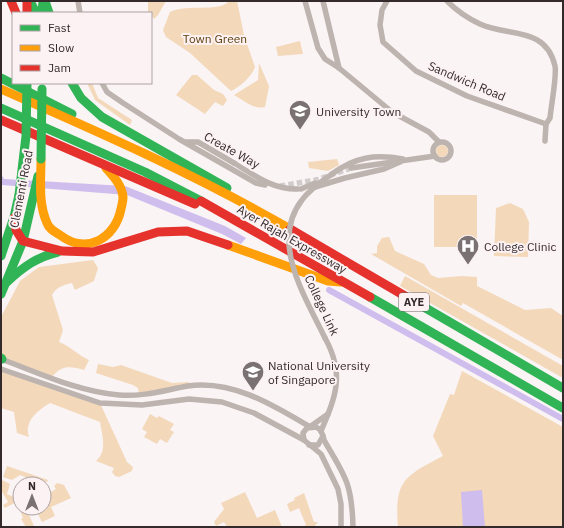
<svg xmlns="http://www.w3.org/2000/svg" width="564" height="528" font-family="'IBM Plex Sans',sans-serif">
<rect width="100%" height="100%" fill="#faf4f5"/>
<g fill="#f3d8ba">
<polygon points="148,1 166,1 158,15 154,19 148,11"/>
<path d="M229 1H237L244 35 255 67C252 76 240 87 231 91L190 53 166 37 163 30 170 12C188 3 219 13 229 1Z"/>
<polygon points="300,41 303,54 278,56 276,47"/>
<path d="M259 63 269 86 265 107C254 110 243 100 234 95L258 80Z"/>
<polygon points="192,75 197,75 214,90 223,94 227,100 223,106 215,102 205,114 176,95"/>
<polygon points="87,83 92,83 98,98 132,120 130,125 95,100"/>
<circle cx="442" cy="151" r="6"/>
<polygon points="337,159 339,165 328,171 309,168 308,162"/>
<rect x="434" y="195" width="43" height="52"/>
<polygon points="510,203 523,209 529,222 528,257 494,256 496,208"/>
<polygon points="389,237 395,251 424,264 431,275 438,278 462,276 477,277 477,286 525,310 551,308 563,316 563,360 463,303 461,306 371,254 377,253 377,246 382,238"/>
<path d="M93 260 98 268 94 281 75 290 72 283C64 285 56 287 52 295L63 330 59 342C70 346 78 355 89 360L84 370C70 366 61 365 52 377L1 358V317L20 281 39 267Z"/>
<polygon points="405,276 563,366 563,378 400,286"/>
<polygon points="98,364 113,367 121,365 172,383 189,382 189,386 139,395 138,388 133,385 96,373"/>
<path d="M1 369 100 403 127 462 133 467 132 471 119 477 115 476 112 472 114 468 96 461C108 451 102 435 100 422L50 403C37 411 24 421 29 437L17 433 14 412 1 408Z"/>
<path d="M462 371 563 427V527H398C394 480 405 476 443 456L433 436 450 394 454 395Z"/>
<polygon points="150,414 157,418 159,416 174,424 170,430 174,432 167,443 160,439 157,444 144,437 147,432 142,429"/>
<polygon points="7,466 48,480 47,482 34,484 35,481 20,475 12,480 3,477"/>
<polygon points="2,480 10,484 7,494 20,500 5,508 3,505 8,502 1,490"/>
<polygon points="57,483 64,485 71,498 51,507 55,516 42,522 35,508 44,508 44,487 48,494 56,489 54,486"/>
<polygon points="245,492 257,518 275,510 282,527 227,527 224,522 216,526 214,522 224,509 221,503"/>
<polygon points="304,493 314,522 318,522 314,527 303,527 306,525 299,508 290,512 287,504 295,500 294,498"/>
<polygon points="26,508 34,526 26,527 21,519 23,518 20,510"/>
</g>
<g fill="#cebded">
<polygon points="1,174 4,179 125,186 225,226 246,238 241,244 222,234 127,195 2,185"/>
<polygon points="482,490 485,527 463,527 461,492"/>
</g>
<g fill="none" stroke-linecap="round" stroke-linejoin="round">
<polyline stroke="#cebded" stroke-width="6" points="329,290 563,419"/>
<polyline stroke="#d2cccd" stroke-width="5.5" stroke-dasharray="5.5 3" stroke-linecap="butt" points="280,186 316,180 351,168"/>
<g stroke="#bdb3af" stroke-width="5.5">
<polyline points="78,1 80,13"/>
<polyline points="305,1 318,48 325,59 339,68 392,112 429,132 439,142"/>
<polyline points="323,1 339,68"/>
<polyline points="387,1 382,10 380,25 383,42 416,71 467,96 546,124"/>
<path d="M447 1C457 11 467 18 480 24 508 37 546 26 555 66 557 76 551 106 550 118L546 124"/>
<polyline points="102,83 107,92 123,103 179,139 256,183 265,185"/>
<polyline points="545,141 546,124"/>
<polyline points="186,142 198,142 234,163"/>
<circle cx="442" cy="151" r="9"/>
<polyline points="351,168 435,156"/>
<path d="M332 174C355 157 375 154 403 159"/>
<polyline points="315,187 345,178 384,169 400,162"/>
<path d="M1 359C39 373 79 392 119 395 143 397 165 390 188 386 233 380 273 405 310 427"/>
<polyline points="1,369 100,403 142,405 189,399 222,402 254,413 304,440 321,454 338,489 341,504 341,527"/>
<polyline points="311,426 328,414"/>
<path d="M321 431C336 396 345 374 325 338"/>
<path d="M304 440 303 433 307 428 316 427C323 430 322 436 325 442 346 477 352 485 353 527"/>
<polyline points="309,445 318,445 323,436"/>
</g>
<g stroke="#30b455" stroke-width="9">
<polyline points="30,1 36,13"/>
<polyline points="45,1 49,13"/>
<polyline points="42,13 43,1"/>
<polyline points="1,78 72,114"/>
<polyline points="72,83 81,98 102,117 227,188"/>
<polyline points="1,108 145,172 201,201"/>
<polyline points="1,256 14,217 19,195"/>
<path d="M7 282C23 267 37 257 58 252"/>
<polyline points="1,294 23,241 38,176"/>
<polyline points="370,297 563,408"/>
<polyline points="417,303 563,388"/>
<polyline points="1,358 2,359"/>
</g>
<g stroke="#ff9f0a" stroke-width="9">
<path d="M1 89C99 132 197 175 290 229"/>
<path d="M41 159C41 180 38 203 47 223 49 229 55 232 60 235 86 255 115 239 121 209 122 205 123 200 123 197 122 185 113 176 106 168"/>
<polyline points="228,245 328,281 341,282"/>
</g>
<g stroke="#e5322d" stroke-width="9">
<polyline points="11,1 16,13"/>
<polyline points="27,1 27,13"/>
<polyline points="1,120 195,204"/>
<polyline points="201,201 370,297"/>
<polyline points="14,218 16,230 23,241 62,251 93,252 158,232 187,231 228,245"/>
<polyline points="290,229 417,303"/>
</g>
<g stroke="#bdb3af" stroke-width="5.5">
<path d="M234 163C254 175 273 190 298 189"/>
<polyline points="301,189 315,183"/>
<path d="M325 338C306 298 269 242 302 200 310 189 321 182 332 174"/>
</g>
<g stroke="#30b455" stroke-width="9">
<polyline points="41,159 42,89"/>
<polyline points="19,195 26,136 27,83"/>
</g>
</g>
<defs>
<g id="university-pin" transform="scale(1.15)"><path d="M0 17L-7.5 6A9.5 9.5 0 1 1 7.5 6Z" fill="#797172" stroke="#fcf2f3"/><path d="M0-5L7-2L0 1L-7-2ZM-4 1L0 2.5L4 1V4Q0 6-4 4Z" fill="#fff"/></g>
<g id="hospital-pin" transform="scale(1.15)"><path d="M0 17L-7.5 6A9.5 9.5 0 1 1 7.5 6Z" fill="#797172" stroke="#fcf2f3"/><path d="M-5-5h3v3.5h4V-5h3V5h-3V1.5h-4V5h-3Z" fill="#fff"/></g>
</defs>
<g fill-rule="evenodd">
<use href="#university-pin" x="300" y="111"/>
<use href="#hospital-pin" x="468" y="246"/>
<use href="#university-pin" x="253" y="372"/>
</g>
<g text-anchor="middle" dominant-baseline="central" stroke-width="4" stroke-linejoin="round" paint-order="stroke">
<rect fill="#fcf2f3" stroke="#706668" stroke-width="1" x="399" y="293" width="30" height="18" rx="3"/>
<g font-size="11" font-weight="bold" fill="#342a2c">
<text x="414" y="302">AYE</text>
</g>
<g font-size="12" fill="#60400d" stroke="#fcf2f3">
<text x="215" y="38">Town Green</text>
</g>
<g font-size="12" fill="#342a2c" stroke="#fcf2f3">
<text transform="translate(467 81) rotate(23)">Sandwich Road</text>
<text transform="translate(232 150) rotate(29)">Create Way</text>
<text transform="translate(21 189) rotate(-79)">Clementi Road</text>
<text transform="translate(292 239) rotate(30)">Ayer Rajah Expressway</text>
<text transform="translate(322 305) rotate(65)">College Link</text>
</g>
<g font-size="12" fill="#342a2c" stroke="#fcf2f3" text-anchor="start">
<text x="316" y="111">University Town</text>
<text x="484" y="246">College Clinic</text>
<text x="268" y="365">National University<tspan x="268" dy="14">of Singapore</tspan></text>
</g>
</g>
<rect width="564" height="528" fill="none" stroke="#342a2c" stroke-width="4"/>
<rect x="12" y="12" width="140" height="72" fill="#fcf2f3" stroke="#aca2a3"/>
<rect x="20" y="25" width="20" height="6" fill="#30b455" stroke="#aca2a3"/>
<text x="48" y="32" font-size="12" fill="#342a2c">Fast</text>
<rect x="20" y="45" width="20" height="6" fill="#ff9f0a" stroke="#aca2a3"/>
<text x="48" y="52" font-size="12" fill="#342a2c">Slow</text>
<rect x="20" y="65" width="20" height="6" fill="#e5322d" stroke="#aca2a3"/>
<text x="48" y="72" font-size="12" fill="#342a2c">Jam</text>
<g transform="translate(32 496)"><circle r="19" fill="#fcf2f3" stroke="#aca2a3"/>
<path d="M0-3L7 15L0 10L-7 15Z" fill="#797172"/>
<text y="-6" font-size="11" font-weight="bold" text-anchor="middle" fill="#342a2c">N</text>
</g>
</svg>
